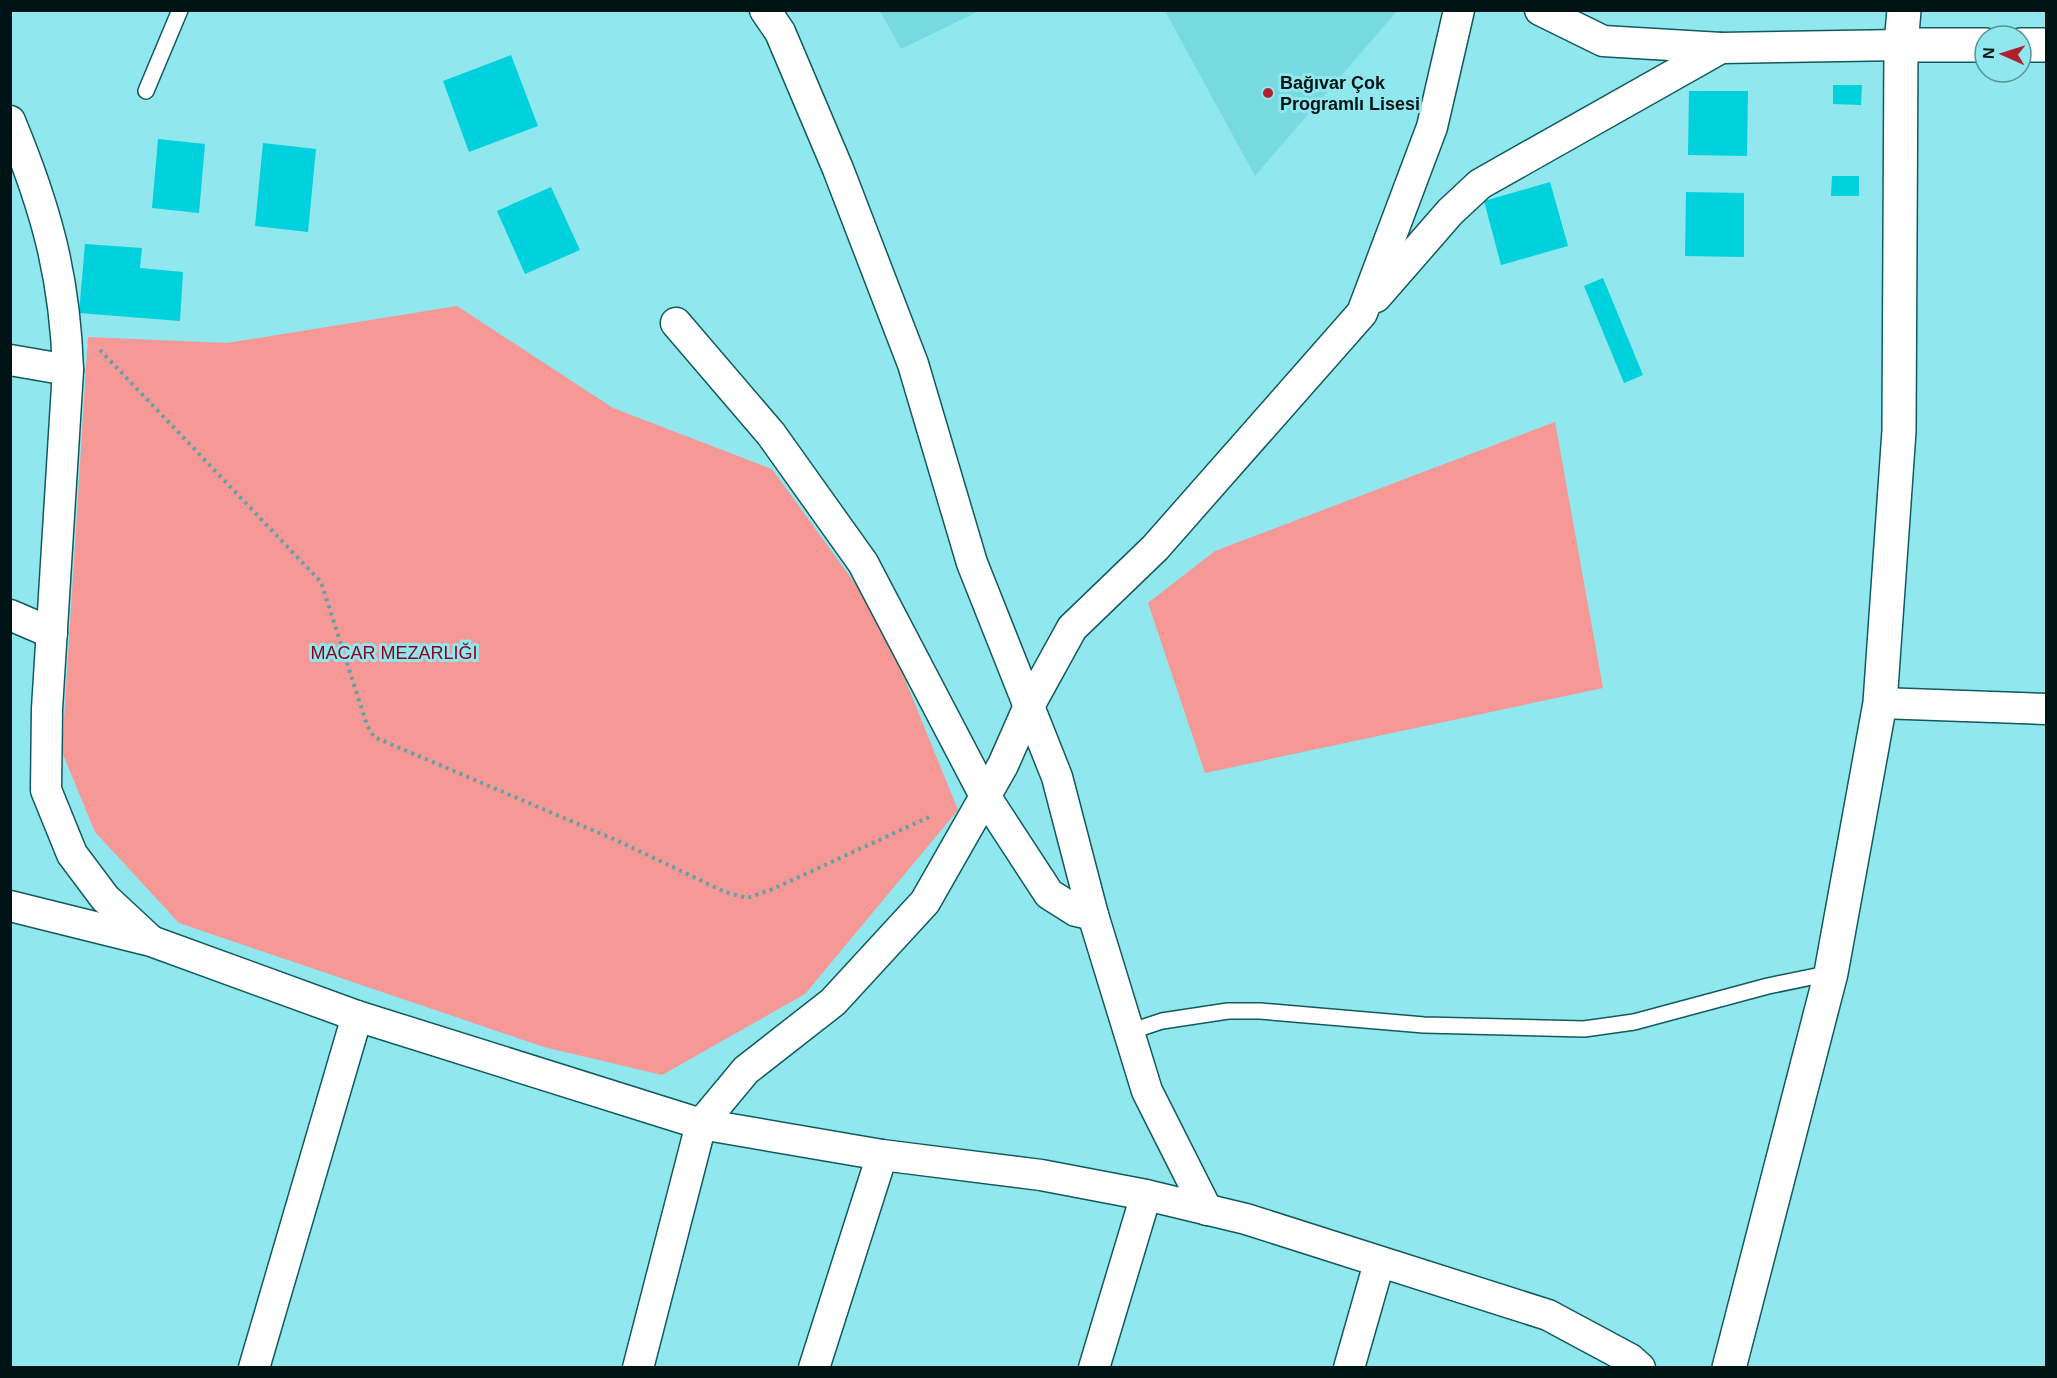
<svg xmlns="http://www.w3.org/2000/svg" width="2057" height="1378" font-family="Helvetica,sans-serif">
<rect width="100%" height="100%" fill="#90e7ed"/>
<g fill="#78dae1">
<polygon points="880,11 979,11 901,49"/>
<polygon points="1165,11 1397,11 1255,176"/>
</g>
<g fill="#f69895">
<polygon points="457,306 613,408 772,469 880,618 958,810 805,994 662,1075 544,1047 179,923 95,832 62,752 88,337 227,343"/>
<polygon points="1555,422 1603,688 1205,773 1148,603 1215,551"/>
</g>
<g fill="#01d1dc">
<polygon points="511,55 538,126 469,152 443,81"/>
<polygon points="1833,85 1862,85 1861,105 1833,104"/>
<polygon points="1689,91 1748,91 1747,156 1688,155"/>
<polygon points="158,139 205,144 199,213 152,208"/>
<polygon points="263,143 316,149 308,232 255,226"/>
<polygon points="1832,176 1859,176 1859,196 1831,196"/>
<polygon points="1550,182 1568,246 1501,265 1484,201"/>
<polygon points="551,187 580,250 525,274 497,211"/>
<polygon points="1686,192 1744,193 1744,257 1685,256"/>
<polygon points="85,244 142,248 140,268 183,272 180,321 79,313"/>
<polygon points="1603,278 1643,375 1624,383 1584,286"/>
</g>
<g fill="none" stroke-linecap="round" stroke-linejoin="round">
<g stroke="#115a5f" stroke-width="18">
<g id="lane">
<polyline points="146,91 180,10"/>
<polyline points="1129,1032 1162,1021 1228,1011 1260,1011 1424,1025 1584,1029 1634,1022 1768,986 1831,973"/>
</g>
</g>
<g stroke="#115a5f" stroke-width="33">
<g id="street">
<polyline points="765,10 780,32 838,169 913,364 972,563 1057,777 1093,915 1147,1091 1207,1210"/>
<polyline points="1540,10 1603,41 1721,48 1901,45"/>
<path d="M10 121C46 208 65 276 68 370L47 709 46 790 72 854 105 898 149 939"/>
<polyline points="1376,297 1450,212 1480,184 1721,48"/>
<polyline points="676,323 771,434 863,563 985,796 1049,894 1076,911 1093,915"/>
<polyline points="10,360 68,370"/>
<polyline points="10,615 52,633"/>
<polyline points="1880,703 2046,709"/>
<polyline points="10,906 151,941 357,1016 701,1124 882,1155 1041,1175 1146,1195 1246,1219 1548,1315 1630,1359 1640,1368"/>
<polyline points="254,1368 357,1016"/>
<polyline points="638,1368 701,1124 746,1070 833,1002 925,902 1003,765 1029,706 1072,628 1155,548 1362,313 1432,127 1459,10"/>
<polyline points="814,1368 882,1155"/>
<polyline points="1094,1368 1146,1195"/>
<polyline points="1349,1368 1379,1263"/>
</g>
</g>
<g stroke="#115a5f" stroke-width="36">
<g id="secondary">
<polyline points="1901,45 1985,45"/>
<polyline points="2021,45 2046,45"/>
<polyline points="1729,1368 1831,973 1880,703 1899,431 1901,45 1904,10"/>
</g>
</g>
<polyline stroke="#60a1a6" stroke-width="4" stroke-dasharray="3 4.5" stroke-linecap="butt" points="100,350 321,582 367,725 374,737 618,841 725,892 747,898 773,889 929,817"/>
<use href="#lane" stroke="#fff" stroke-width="15"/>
<use href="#street" stroke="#fff" stroke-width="30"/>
<use href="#secondary" stroke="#fff" stroke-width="33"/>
</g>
<circle fill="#b21f2f" stroke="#90e7ed" stroke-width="2" cx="1268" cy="93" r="6"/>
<g text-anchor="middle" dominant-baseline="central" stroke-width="6" stroke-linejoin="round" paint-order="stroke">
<g font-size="18" font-weight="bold" fill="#001416" stroke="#90e7ed" text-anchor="start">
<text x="1280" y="83">Bağıvar Çok<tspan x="1280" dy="21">Programlı Lisesi</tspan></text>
</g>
<g font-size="18" fill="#8d011c" stroke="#90e7ed">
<text x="394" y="653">MACAR MEZARLIĞI</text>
</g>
</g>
<rect width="2057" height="1378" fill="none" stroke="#001416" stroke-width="24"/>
<g transform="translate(2003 54) rotate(273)"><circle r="28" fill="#90e7ed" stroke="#569397" stroke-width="1.5"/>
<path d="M0-4.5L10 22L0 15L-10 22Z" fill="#b21f2f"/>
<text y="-9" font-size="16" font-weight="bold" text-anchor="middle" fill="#001416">N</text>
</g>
</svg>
